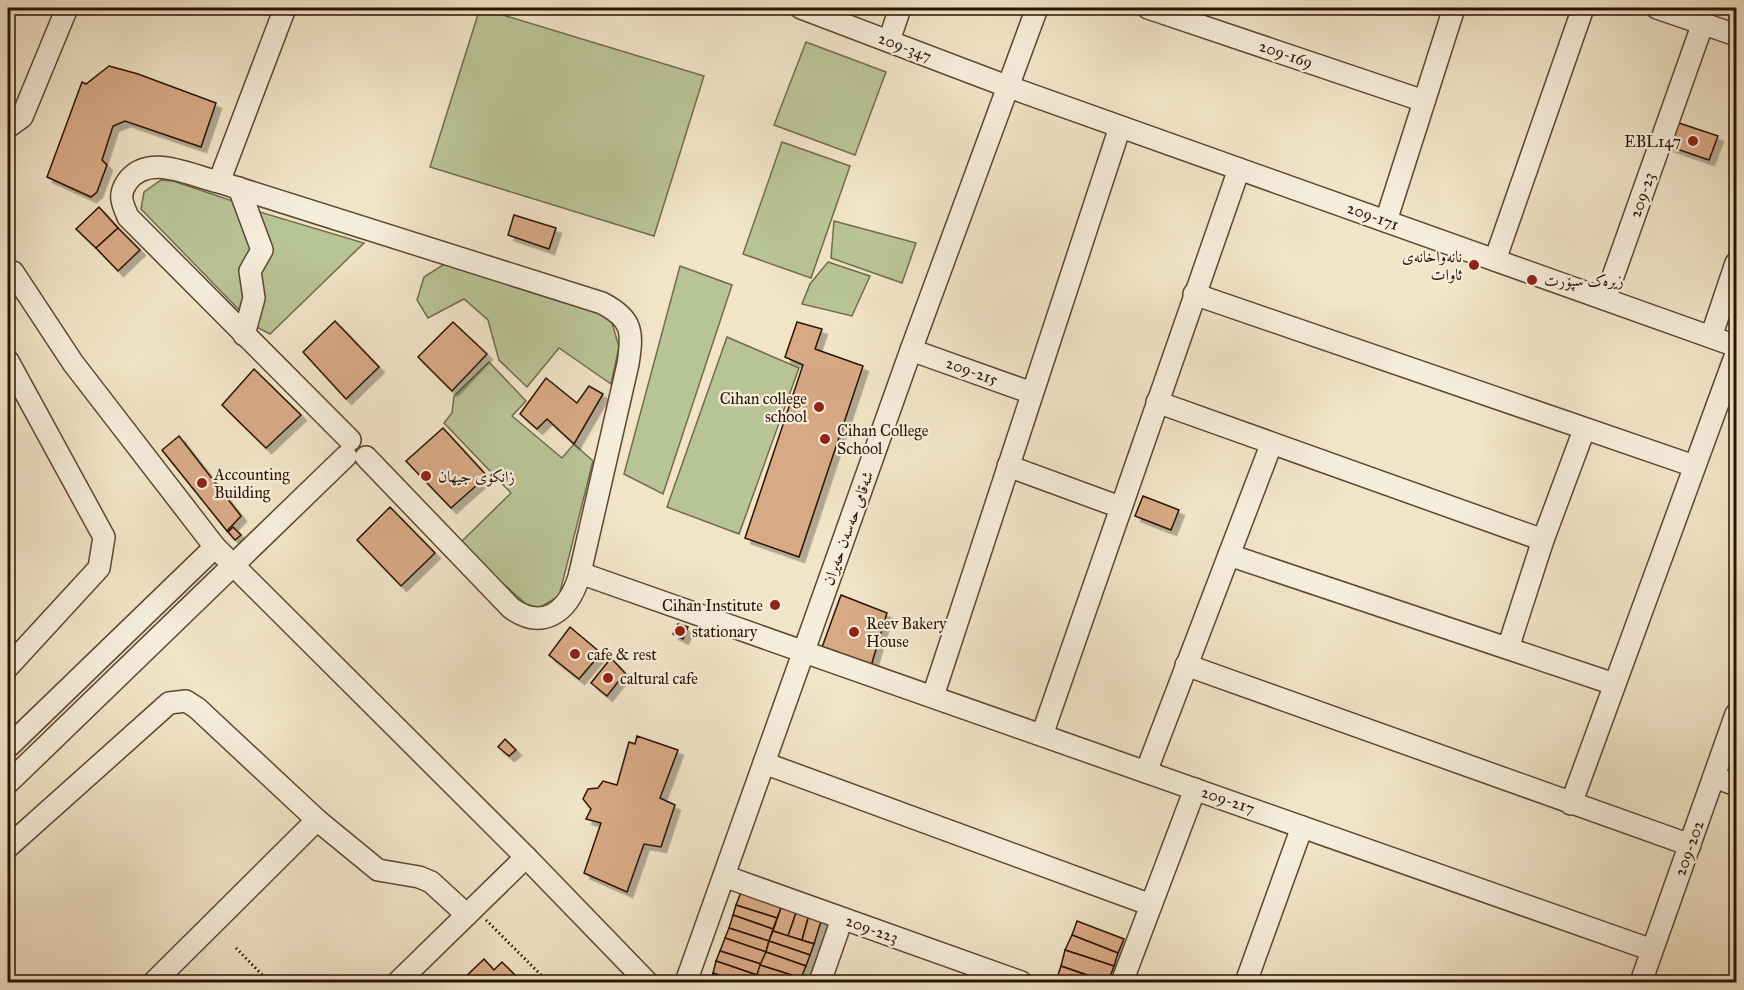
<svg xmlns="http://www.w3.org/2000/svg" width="1744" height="990" font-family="'IM FELL Great Primer',Amiri,serif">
<defs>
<filter id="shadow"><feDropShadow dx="5.5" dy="5.5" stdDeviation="0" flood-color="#0004"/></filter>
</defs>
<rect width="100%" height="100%" fill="#f1e4c7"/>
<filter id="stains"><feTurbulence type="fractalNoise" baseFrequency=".00333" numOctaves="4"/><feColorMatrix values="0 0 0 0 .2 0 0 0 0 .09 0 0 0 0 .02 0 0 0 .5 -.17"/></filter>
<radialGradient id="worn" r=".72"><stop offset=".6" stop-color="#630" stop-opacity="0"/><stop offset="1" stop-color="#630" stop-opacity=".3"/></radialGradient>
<g fill="#b9c496" stroke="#726c4c" stroke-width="1.5">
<polygon points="480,8 704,76 654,236 430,167"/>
<polygon points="806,42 886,72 855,155 774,125"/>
<polygon points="782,142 850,166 811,278 743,254"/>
<polygon points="161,180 173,181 236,202 257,249 246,317 141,209 144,192"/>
<polygon points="250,209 364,243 270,334 251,324 260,296"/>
<polygon points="834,221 916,243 902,283 831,258"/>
<polygon points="828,262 870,276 852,316 802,304 810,284"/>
<polygon points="446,263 610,316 619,347 611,384 559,348 527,387 499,360 488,320 464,299 428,318 417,300 424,277"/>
<polygon points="680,266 732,285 663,494 624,474"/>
<polygon points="727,337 799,368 739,534 667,507"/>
<polygon points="489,362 526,401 512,416 562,458 574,444 593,461 559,596 539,608 527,605 459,544 511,493 444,423 452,413 454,396"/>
</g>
<g fill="#d8a985" stroke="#2a1302" stroke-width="1.5" filter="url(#shadow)">
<polygon points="109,66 138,74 216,103 201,147 125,121 113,126 102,160 107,165 97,192 91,197 47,177 82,82 86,84"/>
<polygon points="1676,122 1718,136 1709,160 1668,146"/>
<polygon points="99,207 118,228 96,248 76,229"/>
<polygon points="514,215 556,228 549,249 508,235"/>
<polygon points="118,228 140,250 118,271 96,248"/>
<polygon points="335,321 379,367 346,399 303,352"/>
<polygon points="453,322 487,354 452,391 418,357"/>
<polygon points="797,322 822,329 815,349 863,366 799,557 745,538 803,365 785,357"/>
<polygon points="254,369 301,415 266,448 222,405"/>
<polygon points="546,378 577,403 589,386 603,394 574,444 547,419 537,429 520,414"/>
<polygon points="443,428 487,476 451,508 406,461"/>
<polygon points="179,436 241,516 227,531 162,450"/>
<polygon points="1143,496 1179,510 1171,530 1135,516"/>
<polygon points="390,507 435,553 401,586 357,540"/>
<polygon points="233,527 241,535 235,540 228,532"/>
<polygon points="841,595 887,613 871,666 821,650"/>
<polygon points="678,624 688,627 683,639 673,634"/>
<polygon points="570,627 601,653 579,679 549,655"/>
<polygon points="611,658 625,673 607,696 591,683"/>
<polygon points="637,736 678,750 660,798 675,805 661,847 644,844 627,892 584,873 601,823 586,819 591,809 583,799 588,789 598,788 603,781 617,785 629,742 635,744"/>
<polygon points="505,739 516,750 509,756 498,747"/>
<polygon points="741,892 782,905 777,918 736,905"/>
<polygon points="736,905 777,918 773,929 733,915"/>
<polygon points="782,905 797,910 788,936 773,931"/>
<polygon points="797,910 809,915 802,940 788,936"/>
<polygon points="733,915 773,929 769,941 729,928"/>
<polygon points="809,915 822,918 814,944 802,940"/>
<polygon points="1077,921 1124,939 1118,953 1072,935"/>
<polygon points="729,928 769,941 766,952 725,938"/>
<polygon points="773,931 814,944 810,955 769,941"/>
<polygon points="1072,935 1118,953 1114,966 1065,950"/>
<polygon points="725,938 766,952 761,964 720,951"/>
<polygon points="769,941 810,955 806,966 766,952"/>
<polygon points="1065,950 1114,966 1108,982 1061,966"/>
<polygon points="720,951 761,964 757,975 716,961"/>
<polygon points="766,952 806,966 801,978 760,965"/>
<polygon points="484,959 494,970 502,962 522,982 460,982"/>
<polygon points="716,961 757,975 755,982 739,982 713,973"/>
<polygon points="760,965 801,978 800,982 779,982 757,975"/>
<polygon points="1061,966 1106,982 1061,982 1056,981"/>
<polygon points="713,973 739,982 710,982"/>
<polygon points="757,975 779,982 755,982"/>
</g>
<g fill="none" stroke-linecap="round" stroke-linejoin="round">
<g stroke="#5c4733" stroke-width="24">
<g id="minor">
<polyline points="801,8 1009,87 1736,346"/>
<polyline points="1148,8 1424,101"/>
<polyline points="1657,8 1736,35"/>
<polyline points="889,41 900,8"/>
<polyline points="8,127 22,117 67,8"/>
<polyline points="219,182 285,8"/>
<polyline points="239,188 262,250 250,271 254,298 244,335"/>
<polyline points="1386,221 1454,8"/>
<polyline points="1495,260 1583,8"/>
<polyline points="13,272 73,363 215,547 526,857 647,982"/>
<polyline points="1194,294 1694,466"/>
<polyline points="1605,299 1703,23"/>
<polyline points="1711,337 1736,263"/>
<polyline points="911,350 1032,393"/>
<polyline points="8,361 104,537 99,568 8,667"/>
<polyline points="1157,402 1543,540"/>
<path d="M350 440 128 217C122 203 118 195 127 182 148 152 191 176 219 182L602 303C633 319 633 332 628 364L579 577C568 612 543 631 511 608L366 457"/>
<polyline points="1008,466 1120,507"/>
<polyline points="1229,555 1614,684"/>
<polyline points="580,573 1652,950"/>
<polyline points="1508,648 1543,540 1584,430"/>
<polyline points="1186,665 1690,845"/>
<polyline points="933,696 1120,127"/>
<polyline points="1042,735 1239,169"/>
<polyline points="8,747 215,547"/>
<polyline points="764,763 1151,905"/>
<polyline points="1146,772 1271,445"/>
<polyline points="1714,777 1736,785"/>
<polyline points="8,783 346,456"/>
<polyline points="1571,804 1736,354"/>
<polyline points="8,847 169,703 186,701 197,708 317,820 378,870 419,877 431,882 467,915"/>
<polyline points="724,876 1021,982"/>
<polyline points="154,982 317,820"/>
<polyline points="398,982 526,857"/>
<polyline points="686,982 911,350 1037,8"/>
<polyline points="820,982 842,919"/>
<polyline points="1122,982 1195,789"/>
<polyline points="1246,982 1302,827"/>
<polyline points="1641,982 1736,714"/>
</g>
</g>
<g stroke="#2a1302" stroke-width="3" stroke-dasharray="1.5 3" stroke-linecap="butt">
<polyline points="486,920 548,982"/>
<polyline points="236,948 269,982"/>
</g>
<use href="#minor" stroke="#f6eddb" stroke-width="21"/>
</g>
<g fill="#8f2418" stroke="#f6eddb" stroke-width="2">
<circle cx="1693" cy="141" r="6"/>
<circle cx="1474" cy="265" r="6"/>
<circle cx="1532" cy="280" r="6"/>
<circle cx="819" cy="407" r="6"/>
<circle cx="825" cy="439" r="6"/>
<circle cx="426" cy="476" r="6"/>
<circle cx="202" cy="483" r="6"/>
<circle cx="775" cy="605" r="6"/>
<circle cx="680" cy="631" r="6"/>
<circle cx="854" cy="632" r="6"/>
<circle cx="575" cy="654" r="6"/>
<circle cx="608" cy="678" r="6"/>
</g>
<g text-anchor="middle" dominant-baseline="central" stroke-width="4.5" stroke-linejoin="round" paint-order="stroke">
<g font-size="16" fill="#2a1302" stroke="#f6eddb">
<text transform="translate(905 47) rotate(21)">209-347</text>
<text transform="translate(1286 54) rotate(19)">209-169</text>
<text transform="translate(1642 195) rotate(-71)">209-23</text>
<text transform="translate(1373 216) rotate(20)">209-171</text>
<text transform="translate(972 371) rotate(20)">209-215</text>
<text transform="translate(848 528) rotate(-70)">شەقامی حەسەن حەیران</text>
<text transform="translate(1228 800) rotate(19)">209-217</text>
<text transform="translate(1689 848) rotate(-70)">209-202</text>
<text transform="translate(872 929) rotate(20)">209-223</text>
</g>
<g font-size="16" fill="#2a1302" stroke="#f6eddb" text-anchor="start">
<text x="1681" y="141" text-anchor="end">EBL147</text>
<text x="1462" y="256" text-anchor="end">نانەواخانەی<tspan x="1462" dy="18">ئاوات</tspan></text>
<text x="1544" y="280">زیرەک سپۆرت</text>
<text x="807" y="398" text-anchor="end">Cihan college<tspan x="807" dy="18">school</tspan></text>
<text x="837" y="430">Cihan College<tspan x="837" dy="18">School</tspan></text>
<text x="214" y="474">Accounting<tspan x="214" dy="18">Building</tspan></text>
<text x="438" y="476">زانکۆی جیھان</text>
<text x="763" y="605" text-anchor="end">Cihan Institute</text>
<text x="866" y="623">Reev Bakery<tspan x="866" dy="18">House</tspan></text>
<text x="692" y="631">stationary</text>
<text x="587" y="654">cafe &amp; rest</text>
<text x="620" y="678">caltural cafe</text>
</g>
</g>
<rect width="1744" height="990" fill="none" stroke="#f1e4c7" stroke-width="30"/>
<rect x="9" y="9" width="1726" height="972" fill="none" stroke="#2a1302" stroke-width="3"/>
<rect x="15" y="15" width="1714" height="960" fill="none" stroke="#2a1302" stroke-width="1.5"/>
<rect width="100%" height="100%" filter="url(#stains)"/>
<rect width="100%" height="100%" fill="url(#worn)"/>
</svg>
